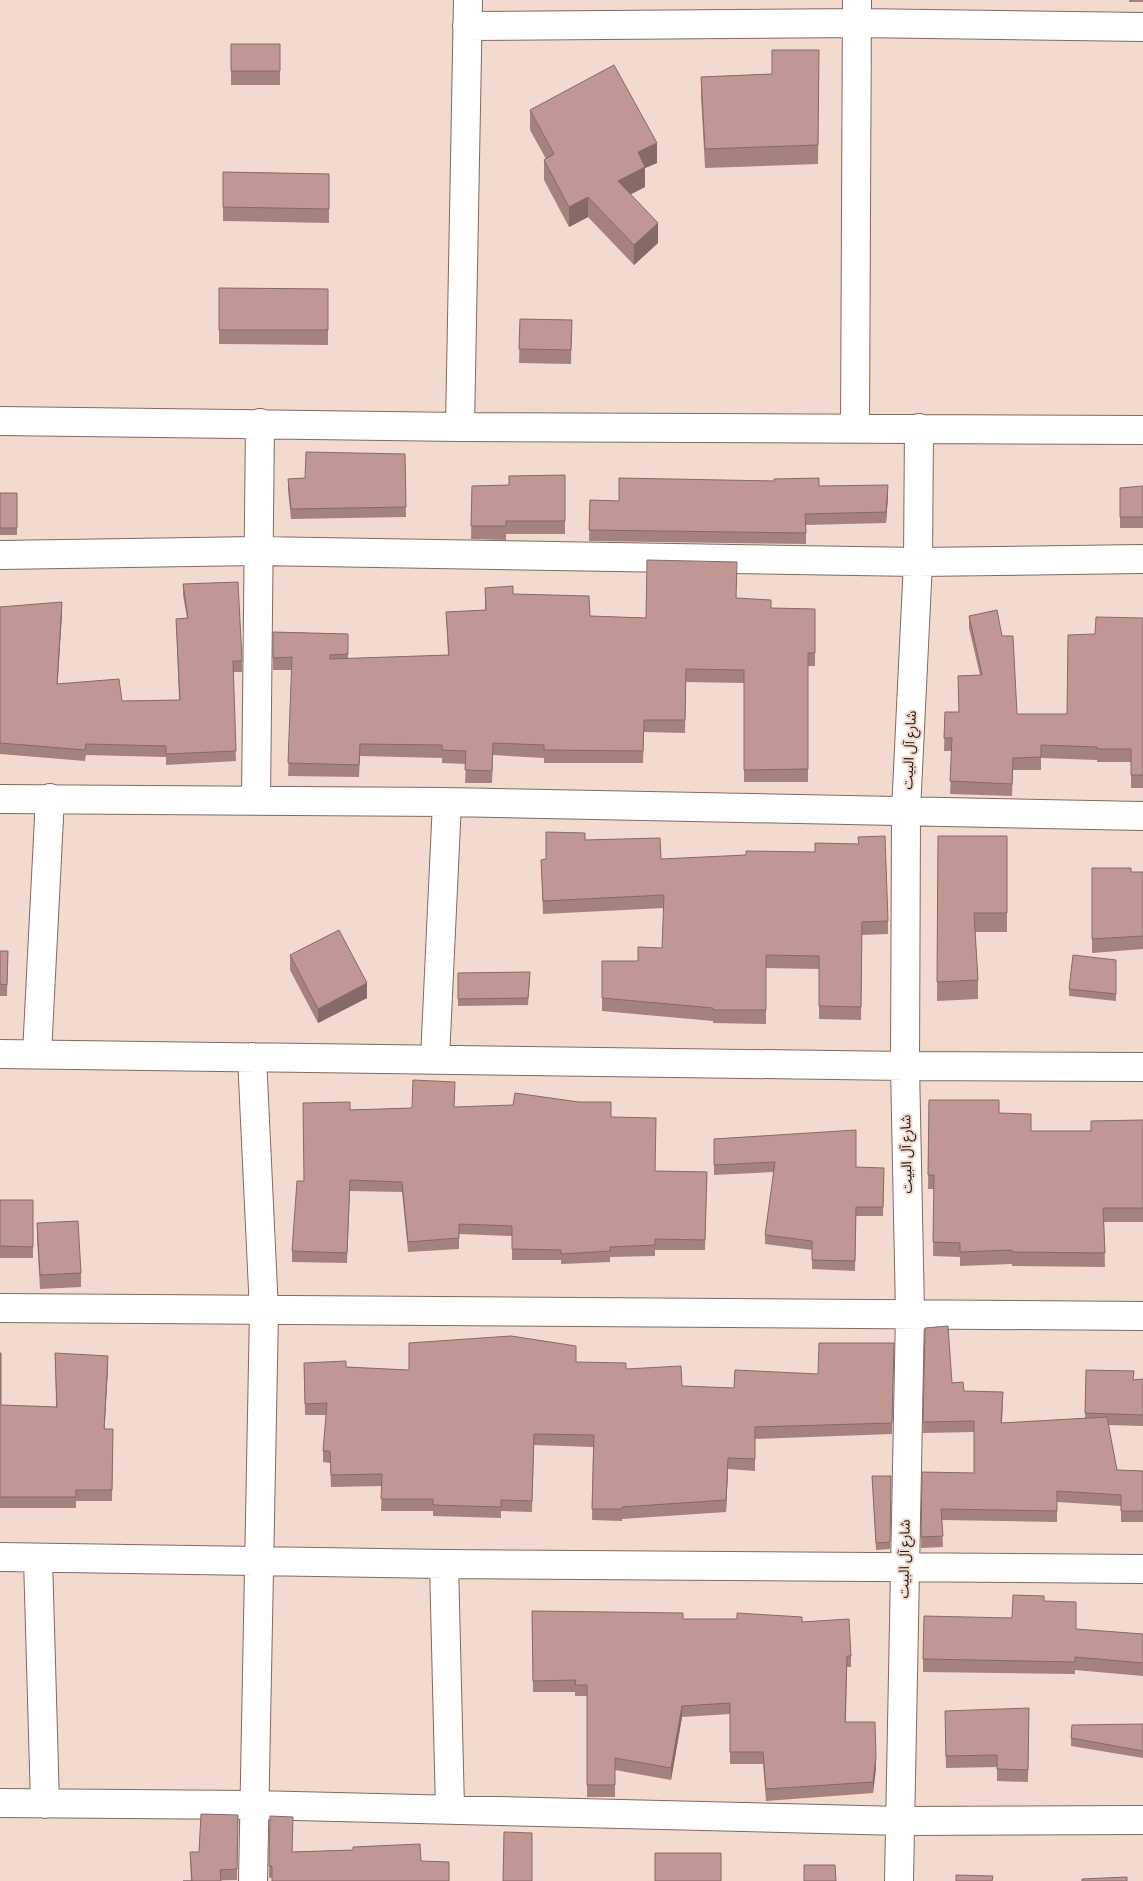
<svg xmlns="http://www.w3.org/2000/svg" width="1143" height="1881" font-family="'Archivo Narrow','Noto Sans Arabic',sans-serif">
<rect width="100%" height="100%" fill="#f2dacf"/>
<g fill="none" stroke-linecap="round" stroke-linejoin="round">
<g stroke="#806b61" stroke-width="30">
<path id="street" d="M 467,26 L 857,23 L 1143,27
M 0,421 L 460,427 L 1143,430
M 460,427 L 468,0
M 855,428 L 857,0
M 0,555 L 258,551 L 918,562 L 1143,559
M 0,799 L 447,802 L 1143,816
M 256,800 L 260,423
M 0,1054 L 905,1066 L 1143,1067
M 37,1054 L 50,798
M 252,1057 L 264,1311 L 253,1881
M 435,1059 L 447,802
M 0,1308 L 1143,1316
M 0,1557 L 444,1564 L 1143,1569
M 38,1558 L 45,1804
M 444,1564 L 450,1809
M 0,1803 L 254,1805 L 901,1821 L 1143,1820
M 899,1881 L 910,1313 L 905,1066 L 906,811 L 918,562 L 919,428"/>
</g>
<use href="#street" stroke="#fff" stroke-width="28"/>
</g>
<path fill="#a5827e" d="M 1129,0 L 1143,0 L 1143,2 L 1129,2 Z
M 231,44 L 280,44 L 280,85 L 231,85 Z
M 819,69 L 818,164 L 705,168 L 701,96 L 701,77 L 772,74 Z
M 530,110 L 657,163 L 645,168 L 645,187 L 630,194 L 658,243 L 634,265 L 588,217 L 569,227 L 544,180 L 544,160 L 546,159 L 530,130 Z
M 223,172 L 329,174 L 329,223 L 223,221 Z
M 219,288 L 328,289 L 328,345 L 219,344 Z
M 520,319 L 572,320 L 571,364 L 519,363 Z
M 405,454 L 406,517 L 291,519 L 288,490 L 288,479 L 305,478 Z
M 565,475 L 565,534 L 506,534 L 506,540 L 471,539 L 472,486 L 509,485 Z
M 819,486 L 888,496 L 886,523 L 806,525 L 806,544 L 589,541 L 590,500 L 619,501 Z
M 1143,486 L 1143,528 L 1120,528 L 1120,488 Z
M 0,493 L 17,493 L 17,535 L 0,535 Z
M 183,584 L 242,661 L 242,672 L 233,672 L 236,761 L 166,765 L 166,757 L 86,755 L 85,761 L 0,754 L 0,607 L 62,613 L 57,684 L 122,701 L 179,700 L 176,619 L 187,618 L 183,595 Z
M 485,588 L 513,594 L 590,616 L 646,618 L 736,598 L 771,608 L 815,609 L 815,666 L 808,666 L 808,782 L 744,782 L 744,683 L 686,682 L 685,733 L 644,732 L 643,763 L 544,763 L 544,758 L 493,755 L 492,783 L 465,783 L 466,764 L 442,763 L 442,758 L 360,756 L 359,777 L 288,776 L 292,670 L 273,670 L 273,632 L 348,634 L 348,659 L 448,655 L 446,612 L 485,610 Z
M 969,616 L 1017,714 L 1067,714 L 1095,634 L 1143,618 L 1143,788 L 1131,788 L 1131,762 L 1097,762 L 1097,760 L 1041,758 L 1041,770 L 1013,770 L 1012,796 L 950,794 L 952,751 L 944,751 L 945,712 L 959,712 L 958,676 L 980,675 L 969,628 Z
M 938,836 L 1007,836 L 1007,932 L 975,932 L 978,980 L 978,999 L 937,1001 Z
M 585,840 L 661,859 L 888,921 L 888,934 L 862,935 L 861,1020 L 819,1019 L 819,969 L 766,968 L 766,1024 L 713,1023 L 713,1021 L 602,1011 L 602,961 L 638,961 L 662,948 L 664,908 L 543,914 L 541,860 L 546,859 Z
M 1092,868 L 1131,872 L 1143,872 L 1143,949 L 1092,953 Z
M 0,951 L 8,951 L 7,996 L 0,996 Z
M 290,955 L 367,998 L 318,1023 L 290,970 Z
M 1116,960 L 1116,1001 L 1069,996 L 1069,989 Z
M 458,973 L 530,979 L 528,1005 L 458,1006 Z
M 455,1093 L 454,1107 L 611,1117 L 655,1171 L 707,1172 L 705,1250 L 655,1250 L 655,1256 L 610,1257 L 610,1262 L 561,1264 L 561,1260 L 512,1260 L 512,1236 L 459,1234 L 459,1249 L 408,1252 L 402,1192 L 350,1191 L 347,1263 L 292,1262 L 292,1251 L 304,1181 L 350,1110 L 412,1108 Z
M 929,1100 L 999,1113 L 1031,1131 L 1091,1131 L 1143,1120 L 1143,1222 L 1104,1222 L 1105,1267 L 1012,1266 L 1012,1264 L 960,1266 L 960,1257 L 933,1256 L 934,1189 L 928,1189 Z
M 714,1139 L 856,1167 L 884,1177 L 883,1216 L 856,1216 L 855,1271 L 812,1269 L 812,1250 L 765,1244 L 765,1235 L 774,1172 L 714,1175 Z
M 0,1200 L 33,1200 L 33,1258 L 0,1258 Z
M 37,1223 L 81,1273 L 81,1287 L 40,1289 L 37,1238 Z
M 925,1328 L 952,1383 L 964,1391 L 1003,1403 L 1002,1423 L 1085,1418 L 1086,1370 L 1134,1380 L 1143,1379 L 1143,1426 L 1108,1425 L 1117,1470 L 1143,1471 L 1143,1522 L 1121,1522 L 1121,1506 L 1057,1502 L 1057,1522 L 942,1520 L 943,1547 L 921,1548 L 922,1472 L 974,1473 L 974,1432 L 923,1433 Z
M 894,1343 L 892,1434 L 755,1439 L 755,1471 L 728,1469 L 726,1512 L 622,1519 L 622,1521 L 592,1520 L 593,1447 L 534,1445 L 532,1512 L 501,1511 L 501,1518 L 433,1516 L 433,1511 L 381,1511 L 382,1486 L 331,1487 L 330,1463 L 323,1462 L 323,1451 L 326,1415 L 305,1415 L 304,1363 L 346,1367 L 409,1370 L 576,1362 L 626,1369 L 682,1386 L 734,1388 L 818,1374 Z
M 0,1353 L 1,1405 L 56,1407 L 55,1353 L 108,1367 L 104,1429 L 113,1429 L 112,1501 L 76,1501 L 76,1508 L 0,1508 Z
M 872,1476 L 891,1476 L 890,1549 L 876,1550 Z
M 1044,1601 L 1076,1629 L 1143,1634 L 1143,1676 L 1075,1670 L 1075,1674 L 923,1672 L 923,1659 L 1012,1618 Z
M 532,1611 L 683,1619 L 802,1622 L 851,1656 L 851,1667 L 847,1667 L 846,1722 L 876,1768 L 873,1793 L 766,1801 L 763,1764 L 730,1764 L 730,1714 L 682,1717 L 671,1780 L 615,1770 L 615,1797 L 587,1797 L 587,1696 L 575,1696 L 575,1692 L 533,1692 Z
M 1029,1708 L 1028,1782 L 997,1781 L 997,1767 L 946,1768 L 945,1723 Z
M 1143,1724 L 1143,1758 L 1071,1746 L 1071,1738 Z
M 238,1815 L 237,1880 L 191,1881 L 190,1852 L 199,1852 Z
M 270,1816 L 292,1852 L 353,1850 L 420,1844 L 269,1878 Z"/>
<path fill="#866a67" d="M 657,143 L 657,163 L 645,168 L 645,187 L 618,201 L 618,181 L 638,152 Z
M 588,197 L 588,217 L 569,227 L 569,207 Z
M 658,223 L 658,243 L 634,265 L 634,245 Z
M 888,485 L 888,496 L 886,523 L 886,512 Z
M 62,602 L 62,613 L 57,694 L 57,684 Z
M 367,983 L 367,998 L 318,1023 L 318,1009 Z
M 108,1356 L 108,1367 L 104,1440 L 104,1429 Z
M 728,1458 L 728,1469 L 726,1512 L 726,1500 Z
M 682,1706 L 682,1717 L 671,1780 L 671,1768 Z
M 876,1757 L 876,1768 L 873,1793 L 873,1782 Z"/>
<path fill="#c09793" stroke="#866a67" d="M 231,44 L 280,44 L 280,71 L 231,71 Z
M 772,50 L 819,50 L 818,145 L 705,149 L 701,77 L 772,74 Z
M 614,65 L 657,143 L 638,152 L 645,167 L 618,181 L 658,223 L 634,245 L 588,197 L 569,207 L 544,160 L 554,154 L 530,110 Z
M 223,172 L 329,174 L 329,209 L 223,207 Z
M 219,288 L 328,289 L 328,330 L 219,330 Z
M 520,319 L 572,320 L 571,350 L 519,349 Z
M 306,452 L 405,454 L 406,507 L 291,509 L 288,479 L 305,478 Z
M 565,475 L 565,521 L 506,521 L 506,526 L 471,526 L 472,486 L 509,485 L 509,476 Z
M 619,478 L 774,481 L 774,479 L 819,478 L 819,486 L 888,485 L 886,512 L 805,514 L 806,533 L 589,530 L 590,500 L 619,501 Z
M 1143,486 L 1143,517 L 1120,517 L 1120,488 Z
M 0,493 L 17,493 L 17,528 L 0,528 Z
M 647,560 L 737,562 L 736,598 L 771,600 L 771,608 L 815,609 L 815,653 L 808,653 L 808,769 L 744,770 L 744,670 L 686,669 L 685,720 L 644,720 L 643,751 L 544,750 L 544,745 L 493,743 L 492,771 L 465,770 L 466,751 L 442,750 L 442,745 L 360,744 L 359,765 L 288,763 L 292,657 L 273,658 L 273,632 L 348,634 L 348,654 L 330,655 L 330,659 L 449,655 L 446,612 L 486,610 L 485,588 L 513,586 L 513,594 L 589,596 L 590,616 L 646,618 Z
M 238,582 L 242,661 L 233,661 L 236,751 L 166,754 L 166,746 L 86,744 L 85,750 L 0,743 L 0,607 L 62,602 L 57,684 L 119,679 L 122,701 L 180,700 L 176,619 L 188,618 L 183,584 Z
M 997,610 L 1002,636 L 1013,636 L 1017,714 L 1067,714 L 1068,635 L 1095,634 L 1096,617 L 1143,618 L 1143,775 L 1131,775 L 1131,749 L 1097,749 L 1097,747 L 1041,745 L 1041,757 L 1013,758 L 1012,784 L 950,781 L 952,738 L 944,738 L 945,712 L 959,712 L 958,676 L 982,675 L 969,616 Z
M 546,832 L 585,833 L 585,840 L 660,838 L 661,859 L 746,855 L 746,851 L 815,852 L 815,843 L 859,844 L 858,837 L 885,836 L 888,921 L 862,922 L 861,1007 L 819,1006 L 819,956 L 766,955 L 766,1010 L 713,1010 L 713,1008 L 602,998 L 602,961 L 638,961 L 638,947 L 662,948 L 664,895 L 543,901 L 541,860 L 546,859 Z
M 938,836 L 1007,836 L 1007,913 L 974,913 L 978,980 L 937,982 Z
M 1092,868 L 1131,868 L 1131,872 L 1143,872 L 1143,936 L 1092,939 Z
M 339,930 L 367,983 L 318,1009 L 290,955 Z
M 0,951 L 8,951 L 7,985 L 0,984 Z
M 1073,955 L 1116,960 L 1116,994 L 1069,989 Z
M 530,972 L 528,998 L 458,999 L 458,973 Z
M 413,1080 L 455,1082 L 454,1107 L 513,1105 L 515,1093 L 579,1102 L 611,1102 L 611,1117 L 656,1118 L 655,1171 L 707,1172 L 705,1240 L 655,1239 L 655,1245 L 610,1247 L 610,1251 L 561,1254 L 561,1250 L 512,1249 L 512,1226 L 459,1224 L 459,1238 L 408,1242 L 402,1182 L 350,1180 L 347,1253 L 292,1251 L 297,1181 L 304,1181 L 303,1103 L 350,1102 L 350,1110 L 412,1108 Z
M 929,1100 L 999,1100 L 999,1113 L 1031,1114 L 1031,1131 L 1091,1131 L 1091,1121 L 1143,1120 L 1143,1208 L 1103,1208 L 1105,1253 L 1012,1252 L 1012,1250 L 960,1252 L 960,1243 L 933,1242 L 934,1175 L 928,1175 Z
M 856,1130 L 856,1167 L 884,1168 L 883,1207 L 856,1207 L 855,1261 L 812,1260 L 812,1241 L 765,1235 L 775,1162 L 714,1165 L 714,1139 Z
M 0,1200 L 33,1200 L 33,1247 L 0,1246 Z
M 78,1221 L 81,1273 L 40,1275 L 37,1223 Z
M 948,1326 L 952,1383 L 963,1382 L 964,1391 L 1003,1392 L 1001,1423 L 1107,1417 L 1117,1470 L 1143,1471 L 1143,1511 L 1121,1511 L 1121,1495 L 1057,1491 L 1057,1511 L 941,1509 L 943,1536 L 921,1537 L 922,1472 L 974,1473 L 974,1421 L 923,1422 L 925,1328 Z
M 511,1336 L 576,1346 L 576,1362 L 626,1363 L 626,1369 L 681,1366 L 682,1386 L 734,1388 L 735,1370 L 818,1374 L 819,1343 L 894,1343 L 892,1423 L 755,1427 L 755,1459 L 728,1458 L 726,1500 L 622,1507 L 622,1509 L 592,1509 L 594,1435 L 534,1434 L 532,1501 L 501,1500 L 501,1507 L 433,1505 L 433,1499 L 381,1499 L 382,1474 L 331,1475 L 330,1451 L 323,1451 L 327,1403 L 305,1404 L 304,1363 L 346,1361 L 346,1367 L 409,1370 L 409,1343 Z
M 0,1353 L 1,1353 L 1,1405 L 57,1407 L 55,1353 L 108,1356 L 104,1429 L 113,1429 L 112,1490 L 76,1490 L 76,1497 L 0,1497 Z
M 1086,1370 L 1134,1371 L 1133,1380 L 1143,1379 L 1143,1415 L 1085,1413 Z
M 872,1476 L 891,1476 L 890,1542 L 876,1543 Z
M 1013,1595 L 1044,1596 L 1044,1601 L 1076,1602 L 1076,1629 L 1143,1634 L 1143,1663 L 1075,1657 L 1075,1662 L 923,1659 L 924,1616 L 1012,1618 Z
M 532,1611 L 683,1613 L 683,1619 L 737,1619 L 737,1613 L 802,1617 L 802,1622 L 849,1619 L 851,1656 L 847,1656 L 845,1722 L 875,1722 L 876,1757 L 873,1782 L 766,1789 L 763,1752 L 730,1752 L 730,1703 L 682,1706 L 671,1768 L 615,1758 L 615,1785 L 587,1785 L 587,1685 L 575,1685 L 576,1680 L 533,1681 Z
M 1029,1708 L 1028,1770 L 997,1769 L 997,1755 L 946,1756 L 945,1711 Z
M 1143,1724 L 1143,1751 L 1071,1738 L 1072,1725 Z
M 201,1814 L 238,1815 L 237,1869 L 220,1870 L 221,1881 L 183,1881 L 192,1881 L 190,1852 L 199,1852 Z
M 270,1816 L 293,1817 L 292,1852 L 353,1850 L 353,1847 L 420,1844 L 421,1861 L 449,1862 L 449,1881 L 272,1881 L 272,1866 L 269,1866 Z
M 504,1832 L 532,1833 L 532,1881 L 503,1881 Z
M 655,1853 L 721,1853 L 721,1881 L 655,1881 Z
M 804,1865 L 835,1865 L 836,1881 L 804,1881 Z
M 956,1875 L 993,1876 L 992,1881 L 956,1881 Z
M 1127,1877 L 1127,1881 L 1082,1881 L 1082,1879 Z"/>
<g text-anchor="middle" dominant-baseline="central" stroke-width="4" stroke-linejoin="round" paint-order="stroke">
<g font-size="14" fill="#251d19" stroke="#f2dacf">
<text transform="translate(909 750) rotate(-87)">شارع آل البيت</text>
<text transform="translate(906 1154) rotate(-91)">شارع آل البيت</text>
<text transform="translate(904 1559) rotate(-89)">شارع آل البيت</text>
</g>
</g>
</svg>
